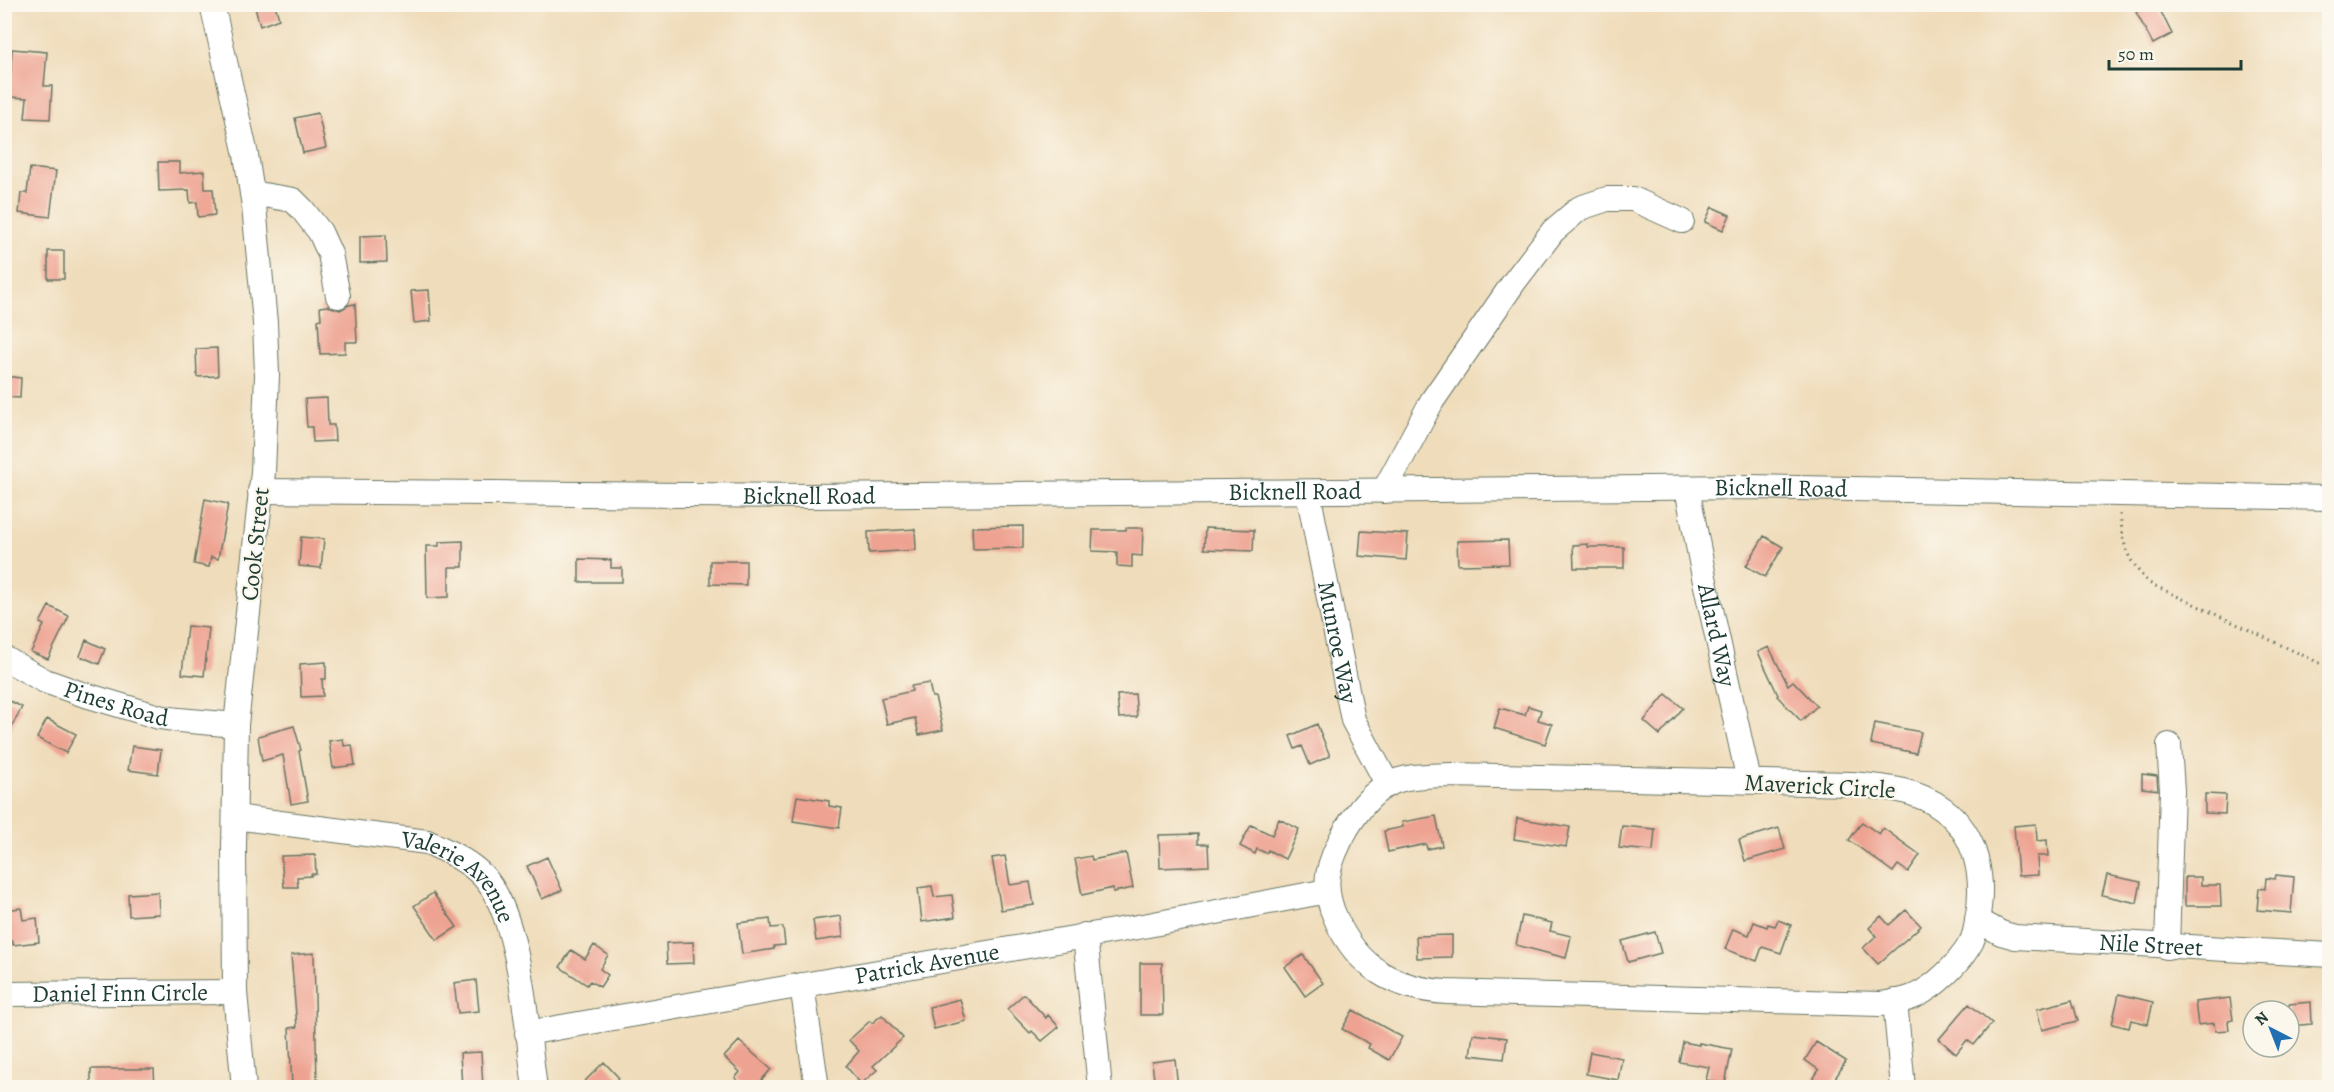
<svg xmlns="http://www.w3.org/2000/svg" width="2334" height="1092" font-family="Alegreya,serif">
<rect width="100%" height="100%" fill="#fbf7ec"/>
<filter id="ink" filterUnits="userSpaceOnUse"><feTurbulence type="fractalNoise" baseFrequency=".0167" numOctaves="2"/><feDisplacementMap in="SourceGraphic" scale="12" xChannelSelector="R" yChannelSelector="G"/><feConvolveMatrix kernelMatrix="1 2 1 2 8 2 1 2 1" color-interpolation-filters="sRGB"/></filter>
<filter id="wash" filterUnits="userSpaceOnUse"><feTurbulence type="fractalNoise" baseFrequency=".008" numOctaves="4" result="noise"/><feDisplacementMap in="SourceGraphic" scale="24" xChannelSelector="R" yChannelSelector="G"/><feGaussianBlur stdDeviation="1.35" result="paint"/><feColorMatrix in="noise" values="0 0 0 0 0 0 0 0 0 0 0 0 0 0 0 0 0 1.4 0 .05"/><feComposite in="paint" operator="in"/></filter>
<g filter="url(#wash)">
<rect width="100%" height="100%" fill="#efdcba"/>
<g id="blocks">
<path fill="#eea392" d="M 254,4 L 275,4 L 279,19 L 260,26 Z
M 2151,4 L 2157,4 L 2172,34 L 2153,44 L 2136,12 Z
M 12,49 L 47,52 L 44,86 L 52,86 L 50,119 L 25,118 L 27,98 L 9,97 Z
M 318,113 L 326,148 L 303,153 L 295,118 Z
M 158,162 L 180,162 L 180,173 L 204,171 L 205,189 L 213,189 L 215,215 L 198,217 L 197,202 L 190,203 L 189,190 L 159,191 Z
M 30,168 L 56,171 L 50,217 L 19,213 L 21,193 L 27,193 Z
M 1712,207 L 1730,215 L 1723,230 L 1705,222 Z
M 386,235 L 387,262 L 360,263 L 360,236 Z
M 48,251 L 64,251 L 64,279 L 48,279 Z
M 429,290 L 431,321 L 414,323 L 411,291 Z
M 355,304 L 357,342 L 345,342 L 345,353 L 320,354 L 318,320 L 321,319 L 320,307 L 328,306 L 340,310 L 349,305 Z
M 217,348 L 218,376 L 197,377 L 196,349 Z
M 4,376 L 21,378 L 20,398 L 4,397 Z
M 327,398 L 328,425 L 334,425 L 335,441 L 313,442 L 312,427 L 307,427 L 305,399 Z
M 205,499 L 228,504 L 218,559 L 211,557 L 209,567 L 194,564 Z
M 1023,526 L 1023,548 L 973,549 L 972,527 Z
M 1126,528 L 1143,528 L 1142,556 L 1132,555 L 1132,567 L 1117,566 L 1117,552 L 1092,551 L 1093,530 L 1126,530 Z
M 1205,528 L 1254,530 L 1253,551 L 1204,549 Z
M 915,529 L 916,550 L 869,553 L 868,532 Z
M 1361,531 L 1408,534 L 1406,560 L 1359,556 Z
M 1764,536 L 1783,547 L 1765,577 L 1746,566 Z
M 301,537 L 324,539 L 321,568 L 299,566 Z
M 1508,540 L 1509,564 L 1458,565 L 1457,541 Z
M 463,541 L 463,567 L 449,567 L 449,597 L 427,598 L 426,546 L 439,546 L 439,542 Z
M 1588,544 L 1588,547 L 1624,547 L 1624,568 L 1574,568 L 1573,545 Z
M 579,559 L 611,560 L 611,568 L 622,568 L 622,582 L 579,582 Z
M 710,561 L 746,561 L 746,585 L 710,584 Z
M 49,606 L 69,616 L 48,659 L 31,652 L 44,625 L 40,623 Z
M 187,626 L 209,628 L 204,676 L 182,674 Z
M 86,640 L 105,649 L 99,664 L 80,656 Z
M 1769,647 L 1788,685 L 1793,681 L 1817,706 L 1801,721 L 1777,696 L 1778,695 L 1758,652 Z
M 326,662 L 326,679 L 322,679 L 323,696 L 301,697 L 300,664 Z
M 929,683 L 932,697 L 935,697 L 943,730 L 919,735 L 915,718 L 887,724 L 881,698 L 912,691 L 911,686 Z
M 1135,694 L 1137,717 L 1119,718 L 1117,695 Z
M 1666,694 L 1683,708 L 1660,735 L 1644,721 Z
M 4,698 L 22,707 L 4,741 Z
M 1528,706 L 1541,710 L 1538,720 L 1552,724 L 1545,744 L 1494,728 L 1500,708 L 1525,715 Z
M 47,719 L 76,734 L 66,753 L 37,738 Z
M 1875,723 L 1921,732 L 1916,753 L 1871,744 Z
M 1317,724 L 1330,756 L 1310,765 L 1302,746 L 1295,749 L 1290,736 Z
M 294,726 L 301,750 L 299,751 L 308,801 L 291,804 L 283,755 L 262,761 L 258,736 Z
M 343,739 L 344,746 L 352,745 L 355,765 L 333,768 L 329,741 Z
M 132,746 L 161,750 L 158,774 L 128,770 Z
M 2142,774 L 2157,776 L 2158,790 L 2142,788 Z
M 2205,794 L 2226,795 L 2225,814 L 2205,813 Z
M 797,796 L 829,801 L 829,806 L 842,808 L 839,828 L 793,821 Z
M 1436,816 L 1442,846 L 1427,849 L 1426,844 L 1388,852 L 1384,831 L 1403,827 L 1402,822 Z
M 1517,818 L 1570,827 L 1566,847 L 1514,839 Z
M 1279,819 L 1299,829 L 1285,859 L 1268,850 L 1266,853 L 1257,849 L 1255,854 L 1240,846 L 1251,825 L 1272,835 Z
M 1862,822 L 1879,834 L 1883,828 L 1920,855 L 1908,872 L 1898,865 L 1893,872 L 1849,840 Z
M 2036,824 L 2037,841 L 2047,840 L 2048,856 L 2037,856 L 2038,875 L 2018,876 L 2014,826 Z
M 1622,826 L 1655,829 L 1653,851 L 1619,848 Z
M 1779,828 L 1785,849 L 1745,861 L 1739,840 Z
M 1198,834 L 1198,844 L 1208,844 L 1209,866 L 1160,868 L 1159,835 Z
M 1126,853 L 1133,888 L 1113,892 L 1113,888 L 1082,895 L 1075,859 L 1091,856 L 1092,860 Z
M 315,855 L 316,874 L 311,874 L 311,876 L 297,877 L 298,887 L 284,887 L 281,856 Z
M 1005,856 L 1010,885 L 1030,882 L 1034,905 L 1001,910 L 992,858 Z
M 547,857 L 562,890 L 542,899 L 527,866 Z
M 2107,875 L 2141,882 L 2137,903 L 2102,895 Z
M 2276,875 L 2294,877 L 2291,913 L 2257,910 L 2259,888 L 2265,889 L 2266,878 L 2275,879 Z
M 2185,877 L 2201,877 L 2201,885 L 2220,885 L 2221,906 L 2185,906 Z
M 932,886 L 934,897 L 952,895 L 955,917 L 922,922 L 918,888 Z
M 158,892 L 159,914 L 129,916 L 128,894 Z
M 433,893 L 457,927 L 437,940 L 414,906 Z
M 21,908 L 23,920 L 37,918 L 39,942 L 13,945 L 13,941 L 4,942 L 4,910 Z
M 1906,910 L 1921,926 L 1878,964 L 1863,948 L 1876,936 L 1869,928 L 1881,916 L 1889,925 Z
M 841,916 L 843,937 L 816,941 L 813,920 Z
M 1522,916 L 1552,923 L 1550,931 L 1571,936 L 1566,958 L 1516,945 Z
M 770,919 L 771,928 L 783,927 L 785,945 L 774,946 L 774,949 L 742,954 L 738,923 Z
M 1778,920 L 1791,925 L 1781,953 L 1762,947 L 1757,961 L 1725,949 L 1733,929 L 1749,935 L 1754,922 L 1767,927 L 1768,924 L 1775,926 Z
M 1655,932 L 1661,953 L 1628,962 L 1622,941 Z
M 1452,935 L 1452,957 L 1417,958 L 1416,936 Z
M 693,942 L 694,963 L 667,964 L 666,943 Z
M 594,945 L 608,955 L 600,969 L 608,975 L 600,987 L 590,981 L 587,985 L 560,967 L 571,950 L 585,959 Z
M 314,953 L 317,1085 L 292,1086 L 289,1028 L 297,1027 L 291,955 Z
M 1303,955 L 1323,983 L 1305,996 L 1285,967 Z
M 1140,963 L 1162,963 L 1163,1015 L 1140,1015 Z
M 476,980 L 479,1011 L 458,1013 L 454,983 Z
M 1024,994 L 1046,1018 L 1048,1015 L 1059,1027 L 1042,1041 L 1032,1031 L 1030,1033 L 1007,1009 Z
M 2119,994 L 2153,1002 L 2148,1024 L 2131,1020 L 2129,1028 L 2112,1024 Z
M 2230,998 L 2233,1020 L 2228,1021 L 2229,1030 L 2215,1031 L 2214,1023 L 2198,1025 L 2195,1002 Z
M 960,999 L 966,1021 L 934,1029 L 929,1007 Z
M 2072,1000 L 2078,1021 L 2042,1030 L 2037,1009 Z
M 2311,1002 L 2312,1024 L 2289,1026 L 2289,1004 Z
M 1969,1004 L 1992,1023 L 1974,1045 L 1967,1040 L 1956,1054 L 1939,1039 Z
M 1353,1010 L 1402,1037 L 1389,1060 L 1368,1048 L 1370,1044 L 1342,1029 Z
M 882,1015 L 903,1038 L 873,1066 L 877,1070 L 861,1084 L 846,1066 L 859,1051 L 849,1040 L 870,1021 L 872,1023 Z
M 1473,1034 L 1507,1038 L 1504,1059 L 1470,1055 Z
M 739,1041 L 771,1069 L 755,1088 L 746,1088 L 735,1078 L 740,1072 L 724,1057 Z
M 1683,1042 L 1699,1045 L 1699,1043 L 1732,1049 L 1725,1084 L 1706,1080 L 1709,1067 L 1679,1062 Z
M 1816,1042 L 1846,1061 L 1829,1088 L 1813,1079 L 1819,1070 L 1805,1060 Z
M 481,1052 L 483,1088 L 462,1088 L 460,1053 Z
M 1590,1052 L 1622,1058 L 1618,1080 L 1586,1074 Z
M 1175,1059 L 1178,1088 L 1155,1088 L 1152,1062 Z
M 604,1062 L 619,1078 L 609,1088 L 578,1088 Z
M 91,1069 L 154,1069 L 155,1088 L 91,1088 Z"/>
</g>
</g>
<g filter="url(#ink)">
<use href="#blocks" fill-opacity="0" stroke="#687563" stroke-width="1.5"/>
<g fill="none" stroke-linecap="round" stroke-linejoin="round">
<g stroke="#687563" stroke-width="26">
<g id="minor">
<path d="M 212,4 L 246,155 L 254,206 L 265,323 L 267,375 L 263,472 L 236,725 L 234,848 L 235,992 L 244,1088"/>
<path d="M 252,193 L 293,200 L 302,209 L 320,232 L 330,254 L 338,296"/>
<path id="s1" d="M 1687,488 L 1704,577 L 1749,781"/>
<path id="s2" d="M 260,491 L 808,496 L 1749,487 L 2330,498"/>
<path d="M 1384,491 L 1432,401 L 1514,282 L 1553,231 L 1580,208 L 1607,199 L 1633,199 L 1682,221"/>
<path id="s3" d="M 1308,492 L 1353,720 L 1388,785"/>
<path id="s4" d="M 4,658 L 45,681 L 79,693 L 159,717 L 179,720 L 236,725"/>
<path d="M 1450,775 L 1852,784 C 1884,787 1916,789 1943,809 C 1978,835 1985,880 1977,920 C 1976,929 1974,939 1969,946 C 1958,964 1935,987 1915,996 C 1905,1001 1892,1002 1880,1004 L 1447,992 C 1394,989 1358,968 1336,919 C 1330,906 1326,889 1328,875 C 1331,859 1339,842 1347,828 C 1357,812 1370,794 1387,785 C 1406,775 1429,776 1450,775 Z"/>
<path id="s5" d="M 235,817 L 427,842 C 446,850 467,860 482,875 C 521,914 527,1033 535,1088"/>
<path id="s6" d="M 1977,920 L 2001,933 L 2015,937 L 2330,955"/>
<path d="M 1085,935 L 1100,1088"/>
<path d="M 2167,947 L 2172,790 L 2169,745"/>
<path d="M 802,985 L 817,1088"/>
<path id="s7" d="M 4,994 L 235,992"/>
<path d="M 1895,1001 L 1903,1088"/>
<path id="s8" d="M 527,1033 L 1143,926 L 1327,891"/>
</g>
</g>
<path stroke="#687563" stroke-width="3" stroke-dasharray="1.5 4.5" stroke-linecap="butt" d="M 2120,514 C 2124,548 2125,557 2149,583 L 2330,668"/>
<use href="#minor" stroke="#fff" stroke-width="24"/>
</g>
</g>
<g text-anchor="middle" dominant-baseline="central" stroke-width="4.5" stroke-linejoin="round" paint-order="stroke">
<g font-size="24" fill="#1f3d34" stroke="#fbf7ec">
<text stroke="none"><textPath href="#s2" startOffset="1521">Bicknell Road</textPath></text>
<text stroke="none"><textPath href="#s2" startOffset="1035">Bicknell Road</textPath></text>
<text stroke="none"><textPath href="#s2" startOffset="549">Bicknell Road</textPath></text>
<text transform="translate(255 544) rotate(-84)">Cook Street</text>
<text stroke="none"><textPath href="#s1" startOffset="150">Allard Way</textPath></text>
<text stroke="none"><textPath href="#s3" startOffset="153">Munroe Way</textPath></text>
<text stroke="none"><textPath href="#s4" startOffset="122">Pines Road</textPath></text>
<text transform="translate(1820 786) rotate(3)">Maverick Circle</text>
<text stroke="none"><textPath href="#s5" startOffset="240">Valerie Avenue</textPath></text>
<text stroke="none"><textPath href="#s6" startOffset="178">Nile Street</textPath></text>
<text stroke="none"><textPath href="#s8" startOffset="406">Patrick Avenue</textPath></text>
<text stroke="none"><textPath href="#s7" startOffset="116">Daniel Finn Circle</textPath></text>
</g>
</g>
<rect width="2334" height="1092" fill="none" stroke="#fbf7ec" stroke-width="24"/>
<g transform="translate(2271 1029) rotate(318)"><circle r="28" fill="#fbf7ec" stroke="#a3ada2" stroke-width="1.5"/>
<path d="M0-4.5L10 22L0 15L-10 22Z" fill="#1f6fb2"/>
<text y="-9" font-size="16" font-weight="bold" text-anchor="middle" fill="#1f3d34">N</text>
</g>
<path d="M2109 60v9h132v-9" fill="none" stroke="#1f3d34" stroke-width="3"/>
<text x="2118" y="60" font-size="18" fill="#1f3d34" stroke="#fbf7ec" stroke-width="4.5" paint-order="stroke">50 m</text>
</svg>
